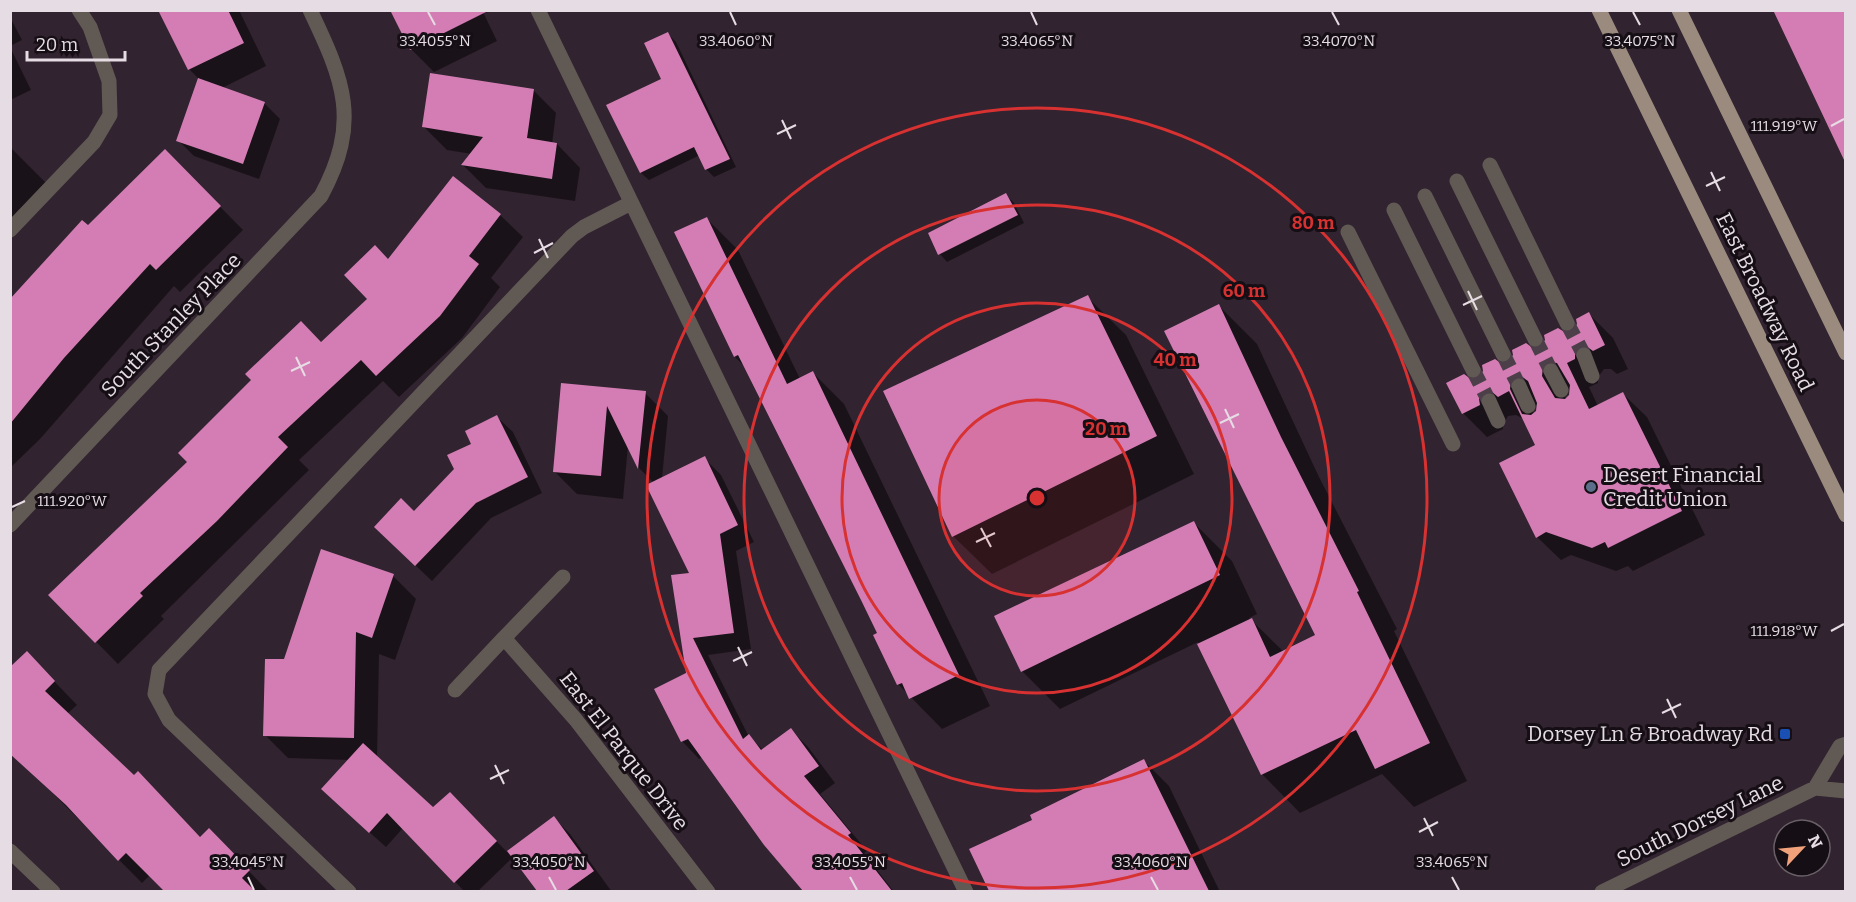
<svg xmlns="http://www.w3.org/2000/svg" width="1856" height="902" font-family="Bitter,serif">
<rect width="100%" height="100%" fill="#31232f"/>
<path fill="#0007" fill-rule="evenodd" d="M 160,10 L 239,10 L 266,66 L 222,88 L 264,103 L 280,119 L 259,179 L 194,156 L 178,140 L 199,79 L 189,69 Z
M 482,10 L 497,41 L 434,72 L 411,49 Z
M 1774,10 L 1846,10 L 1846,159 Z
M 10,17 L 22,40 L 10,46 Z
M 668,34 L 676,42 L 736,167 L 714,177 L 706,169 L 700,155 L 649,180 L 641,173 L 663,79 Z
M 10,47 L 31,90 L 10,100 Z
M 533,90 L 556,113 L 552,144 L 557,144 L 580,168 L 575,201 L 486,188 L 463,165 L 472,154 L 447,150 L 424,127 Z
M 10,147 L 47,184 L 10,220 Z
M 165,151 L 243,230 L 180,292 L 174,286 L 40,439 L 10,468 L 10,314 L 88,227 Z
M 1006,195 L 1014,203 L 1024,223 L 947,262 L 940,254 Z
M 500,215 L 523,237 L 491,278 L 500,287 L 462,338 L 399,397 L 383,381 L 299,460 L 309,470 L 161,616 L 164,619 L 118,664 L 50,595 L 369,300 L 389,261 Z
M 706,218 L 738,250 L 800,379 L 813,373 L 844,404 L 990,706 L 942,729 L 898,684 L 879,634 L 745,367 L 735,357 L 676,233 Z
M 1087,297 L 1126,335 L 1194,474 L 992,574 L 953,536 Z
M 1219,306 L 1257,344 L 1319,477 L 1397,629 L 1394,631 L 1467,781 L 1414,807 L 1382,774 L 1300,813 L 1262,774 L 1198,642 L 1060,709 L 1022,671 L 1194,523 L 1232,561 L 1257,614 L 1249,618 L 1284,652 L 1317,636 Z
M 1589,314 L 1613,338 L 1628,369 L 1617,374 L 1611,369 L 1604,369 L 1598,377 L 1598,383 L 1589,387 L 1598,406 L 1623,394 L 1647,417 L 1705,535 L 1633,571 L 1628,566 L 1616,571 L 1571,555 L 1561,560 L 1537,537 L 1537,446 L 1524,419 L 1516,415 L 1508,416 L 1503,424 L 1503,429 L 1487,437 L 1463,413 L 1471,381 L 1573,333 ZM 1570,386 L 1570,397 L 1566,399 L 1564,396 ZM 1538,403 L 1537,413 L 1534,414 L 1532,410 Z
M 563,385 L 645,393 L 668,416 L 662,478 L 704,458 L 721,475 L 754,542 L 736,551 L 751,649 L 708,655 L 748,735 L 763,750 L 791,730 L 808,747 L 835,783 L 820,794 L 867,851 L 864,853 L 894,892 L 804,892 L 765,844 L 703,757 L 699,759 L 682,741 L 691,574 L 654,483 L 639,468 L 628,446 L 623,499 L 577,494 L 554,471 Z
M 497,417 L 513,432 L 542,493 L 491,518 L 432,581 L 392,543 L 414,513 L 456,469 Z
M 393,576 L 416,599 L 395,660 L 379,654 L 377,758 L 433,809 L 465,809 L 507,852 L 554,818 L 570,834 L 612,892 L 539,892 L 513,857 L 477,892 L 465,892 L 403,828 L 386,847 L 339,805 L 350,760 L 288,758 L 265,735 L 285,661 Z
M 27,653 L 77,705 L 67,714 L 201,838 L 209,830 L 269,892 L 166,892 L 150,875 L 142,883 L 10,750 L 10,663 L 13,666 Z
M 1144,761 L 1169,786 L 1220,892 L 990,892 L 971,850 L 1034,820 Z"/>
<path fill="#d47db4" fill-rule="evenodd" d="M 158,10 L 228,10 L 244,43 L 188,70 Z
M 390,10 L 490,10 L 410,50 Z
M 1773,10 L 1845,10 L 1845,162 Z
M 668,32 L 730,159 L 705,170 L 694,147 L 640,173 L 606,105 L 661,79 L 644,43 Z
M 430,73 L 534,89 L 527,138 L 557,143 L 552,179 L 461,165 L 483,137 L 422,127 Z
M 198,78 L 265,102 L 243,164 L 176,141 Z
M 165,149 L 221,206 L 156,270 L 150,264 L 64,358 L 10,424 L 10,299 L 82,220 L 88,225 Z
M 453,176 L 501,214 L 469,256 L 479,264 L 440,316 L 376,376 L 361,360 L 278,437 L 288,447 L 217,521 L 140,593 L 143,596 L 95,643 L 48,595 L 187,462 L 178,453 L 251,380 L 245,374 L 301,321 L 321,342 L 367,299 L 344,275 L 375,245 L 388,259 Z
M 1006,193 L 1018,215 L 938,255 L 928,233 Z
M 707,217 L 787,384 L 813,371 L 959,675 L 909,699 L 902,683 L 897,685 L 873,635 L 877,633 L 861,600 L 738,355 L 734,357 L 674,232 Z
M 1088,295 L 1157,436 L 952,537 L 883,391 Z
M 1219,304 L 1281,437 L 1359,591 L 1357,592 L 1430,743 L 1375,769 L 1356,730 L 1261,775 L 1197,644 L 1252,618 L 1270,657 L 1315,635 L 1164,331 Z
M 1589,312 L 1605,345 L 1593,351 L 1586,346 L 1580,346 L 1575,353 L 1575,359 L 1567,363 L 1589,409 L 1623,392 L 1682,511 L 1608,548 L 1605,542 L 1592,548 L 1546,532 L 1536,538 L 1499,463 L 1535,445 L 1509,391 L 1498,397 L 1491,391 L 1485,392 L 1479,399 L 1480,405 L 1462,414 L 1446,383 L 1464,374 L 1472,380 L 1478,378 L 1483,371 L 1482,365 L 1495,359 L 1502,364 L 1508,362 L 1513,355 L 1512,350 L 1526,343 L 1534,349 L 1540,347 L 1545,340 L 1544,335 L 1558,328 L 1566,333 L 1572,331 L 1577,324 L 1576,319 ZM 1547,362 L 1557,363 L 1570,385 L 1569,395 L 1565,399 L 1555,398 L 1542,376 L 1543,366 ZM 1521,376 L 1528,381 L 1537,403 L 1536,411 L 1531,415 L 1522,414 L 1510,389 L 1511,380 Z
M 561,383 L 646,391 L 638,469 L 607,406 L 601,476 L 553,472 Z
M 497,415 L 528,477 L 476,503 L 415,566 L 374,527 L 401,498 L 414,511 L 454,469 L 447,455 L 471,444 L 465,431 Z
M 705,456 L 738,525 L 720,534 L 734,633 L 693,638 L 743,739 L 749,734 L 761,750 L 791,728 L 819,766 L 804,776 L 851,833 L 848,835 L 892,891 L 803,891 L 764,845 L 688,739 L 681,742 L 654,689 L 686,673 L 671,575 L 689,573 L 646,485 Z
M 1194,521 L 1220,575 L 1021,672 L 994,616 Z
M 321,549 L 394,574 L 372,638 L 356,632 L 354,738 L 263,736 L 265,659 L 284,659 Z
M 27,651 L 55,681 L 45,691 L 134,775 L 138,771 L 200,837 L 209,828 L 250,870 L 242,878 L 255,891 L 164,891 L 126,853 L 118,861 L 66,805 L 10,754 L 10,667 Z
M 363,743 L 433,807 L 450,792 L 497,841 L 454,883 L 387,813 L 369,833 L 321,789 Z
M 1144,759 L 1209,891 L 989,891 L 969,849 L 1032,820 L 1030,815 Z
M 554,816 L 594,871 L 566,891 L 537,891 L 507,851 Z"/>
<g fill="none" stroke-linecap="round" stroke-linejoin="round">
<path stroke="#4c3f4a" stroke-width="15" stroke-dasharray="15 8" stroke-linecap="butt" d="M 1567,323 L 1584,355
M 1535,339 L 1551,371
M 1503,354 L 1519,386
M 1473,370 L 1489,401"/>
<path stroke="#615a54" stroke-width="15" d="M 538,10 L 966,892
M 1490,165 L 1567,323
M 1457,181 L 1535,339
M 1425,196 L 1503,354
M 1394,210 L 1473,370
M 10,230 L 94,142 L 110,115 L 109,81 L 90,27 L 79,10
M 1348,232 L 1453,444
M 1584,355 L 1592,376
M 1551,371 L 1561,390
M 1519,386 L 1528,406
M 1489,401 L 1498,421
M 10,525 L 321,196 C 361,122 344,81 310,10
M 563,577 L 504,638 L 576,720 L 708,892
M 455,690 L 504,638
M 1815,788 L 1840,746 L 1846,744
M 10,851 L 53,892
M 349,892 L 169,720 L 155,694 L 159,670 L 572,236 L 584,227 L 631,203
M 1602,892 L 1815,788 L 1846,791"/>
<path stroke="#9a8b7e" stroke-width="15" d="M 1599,10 L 1846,515
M 1679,10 L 1846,353"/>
</g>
<path fill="none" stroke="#e6dce4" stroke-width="2" d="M 428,12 L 435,25M 730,12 L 736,25M 1031,12 L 1037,25M 1332,12 L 1339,25M 1633,12 L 1640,25M 782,120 L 791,139M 1831,126 L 1844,119M 777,134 L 796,125M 1711,172 L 1720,191M 1706,186 L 1725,177M 539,239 L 548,258M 534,253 L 553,243M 1468,291 L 1477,310M 1463,305 L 1482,296M 296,357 L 305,376M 291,371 L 310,362M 1225,409 L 1234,428M 1220,423 L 1239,414M 12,507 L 25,501M 981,528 L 991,547M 976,542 L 995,533M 1831,631 L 1844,624M 738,647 L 747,666M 733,661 L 752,652M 1667,699 L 1676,718M 1662,713 L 1681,704M 495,765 L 504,784M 490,779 L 509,770M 1424,818 L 1433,836M 1419,832 L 1438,822M 248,877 L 254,890M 549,877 L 556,890M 850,877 L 857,890M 1151,877 L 1158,890M 1452,877 L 1459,890"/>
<circle cx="1037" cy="498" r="98" fill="#d73131" fill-opacity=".12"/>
<g fill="none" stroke="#d73131" stroke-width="3">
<circle cx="1037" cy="498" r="98"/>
<circle cx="1037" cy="498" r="195"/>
<circle cx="1037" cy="498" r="293"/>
<circle cx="1037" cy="498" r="390"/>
</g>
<circle fill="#5c6f8a" stroke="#150e14" stroke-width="2" cx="1591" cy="487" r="6"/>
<rect fill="#1a4fb4" stroke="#150e14" stroke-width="2" x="1779" y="728" width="12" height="12" rx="3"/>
<g text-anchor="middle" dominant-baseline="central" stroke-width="6" stroke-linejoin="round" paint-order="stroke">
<g font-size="21" fill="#e6dce4" stroke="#150e14">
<text transform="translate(1765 302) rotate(64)">East Broadway Road</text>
<text transform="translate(171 325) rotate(-46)">South Stanley Place</text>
<text transform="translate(624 751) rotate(52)">East El Parque Drive</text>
<text transform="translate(1700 821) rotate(-26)">South Dorsey Lane</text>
</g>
<g font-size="21" fill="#e6dce4" stroke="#150e14" text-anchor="start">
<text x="1603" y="475">Desert Financial<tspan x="1603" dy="24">Credit Union</tspan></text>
<text x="1773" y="734" text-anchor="end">Dorsey Ln &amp; Broadway Rd</text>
</g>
</g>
<g font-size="15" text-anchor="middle" fill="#e6dce4" stroke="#150e14" stroke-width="6" stroke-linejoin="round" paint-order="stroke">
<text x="435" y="46">33.4055°N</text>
<text x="736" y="46">33.4060°N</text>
<text x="1037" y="46">33.4065°N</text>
<text x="1339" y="46">33.4070°N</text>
<text x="1640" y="46">33.4075°N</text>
<text x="1784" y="131">111.919°W</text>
<text x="72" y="506">111.920°W</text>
<text x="1784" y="636">111.918°W</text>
<text x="248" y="867">33.4045°N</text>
<text x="549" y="867">33.4050°N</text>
<text x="850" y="867">33.4055°N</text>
<text x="1151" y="867">33.4060°N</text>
<text x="1452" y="867">33.4065°N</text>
</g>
<circle cx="1037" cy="498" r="9" fill="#d73131" stroke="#150e14" stroke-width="3"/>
<g font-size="18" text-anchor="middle" font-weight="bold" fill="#d73131" stroke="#150e14" stroke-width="6" stroke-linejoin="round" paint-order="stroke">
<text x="1313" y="229">80 m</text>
<text x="1244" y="297">60 m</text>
<text x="1175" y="366">40 m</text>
<text x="1106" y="435">20 m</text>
</g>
<rect width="1856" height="902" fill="none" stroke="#e6dce4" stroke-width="24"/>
<g transform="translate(1802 848) rotate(64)"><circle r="28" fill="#150e14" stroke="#696067" stroke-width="1.5"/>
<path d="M0-4.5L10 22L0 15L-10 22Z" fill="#f1a27b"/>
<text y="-9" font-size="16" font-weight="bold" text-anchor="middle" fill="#e6dce4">N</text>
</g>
<path d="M27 51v9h98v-9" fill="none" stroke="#e6dce4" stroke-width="3"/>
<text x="36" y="51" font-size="18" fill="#e6dce4" stroke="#150e14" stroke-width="4.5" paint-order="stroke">20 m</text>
</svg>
